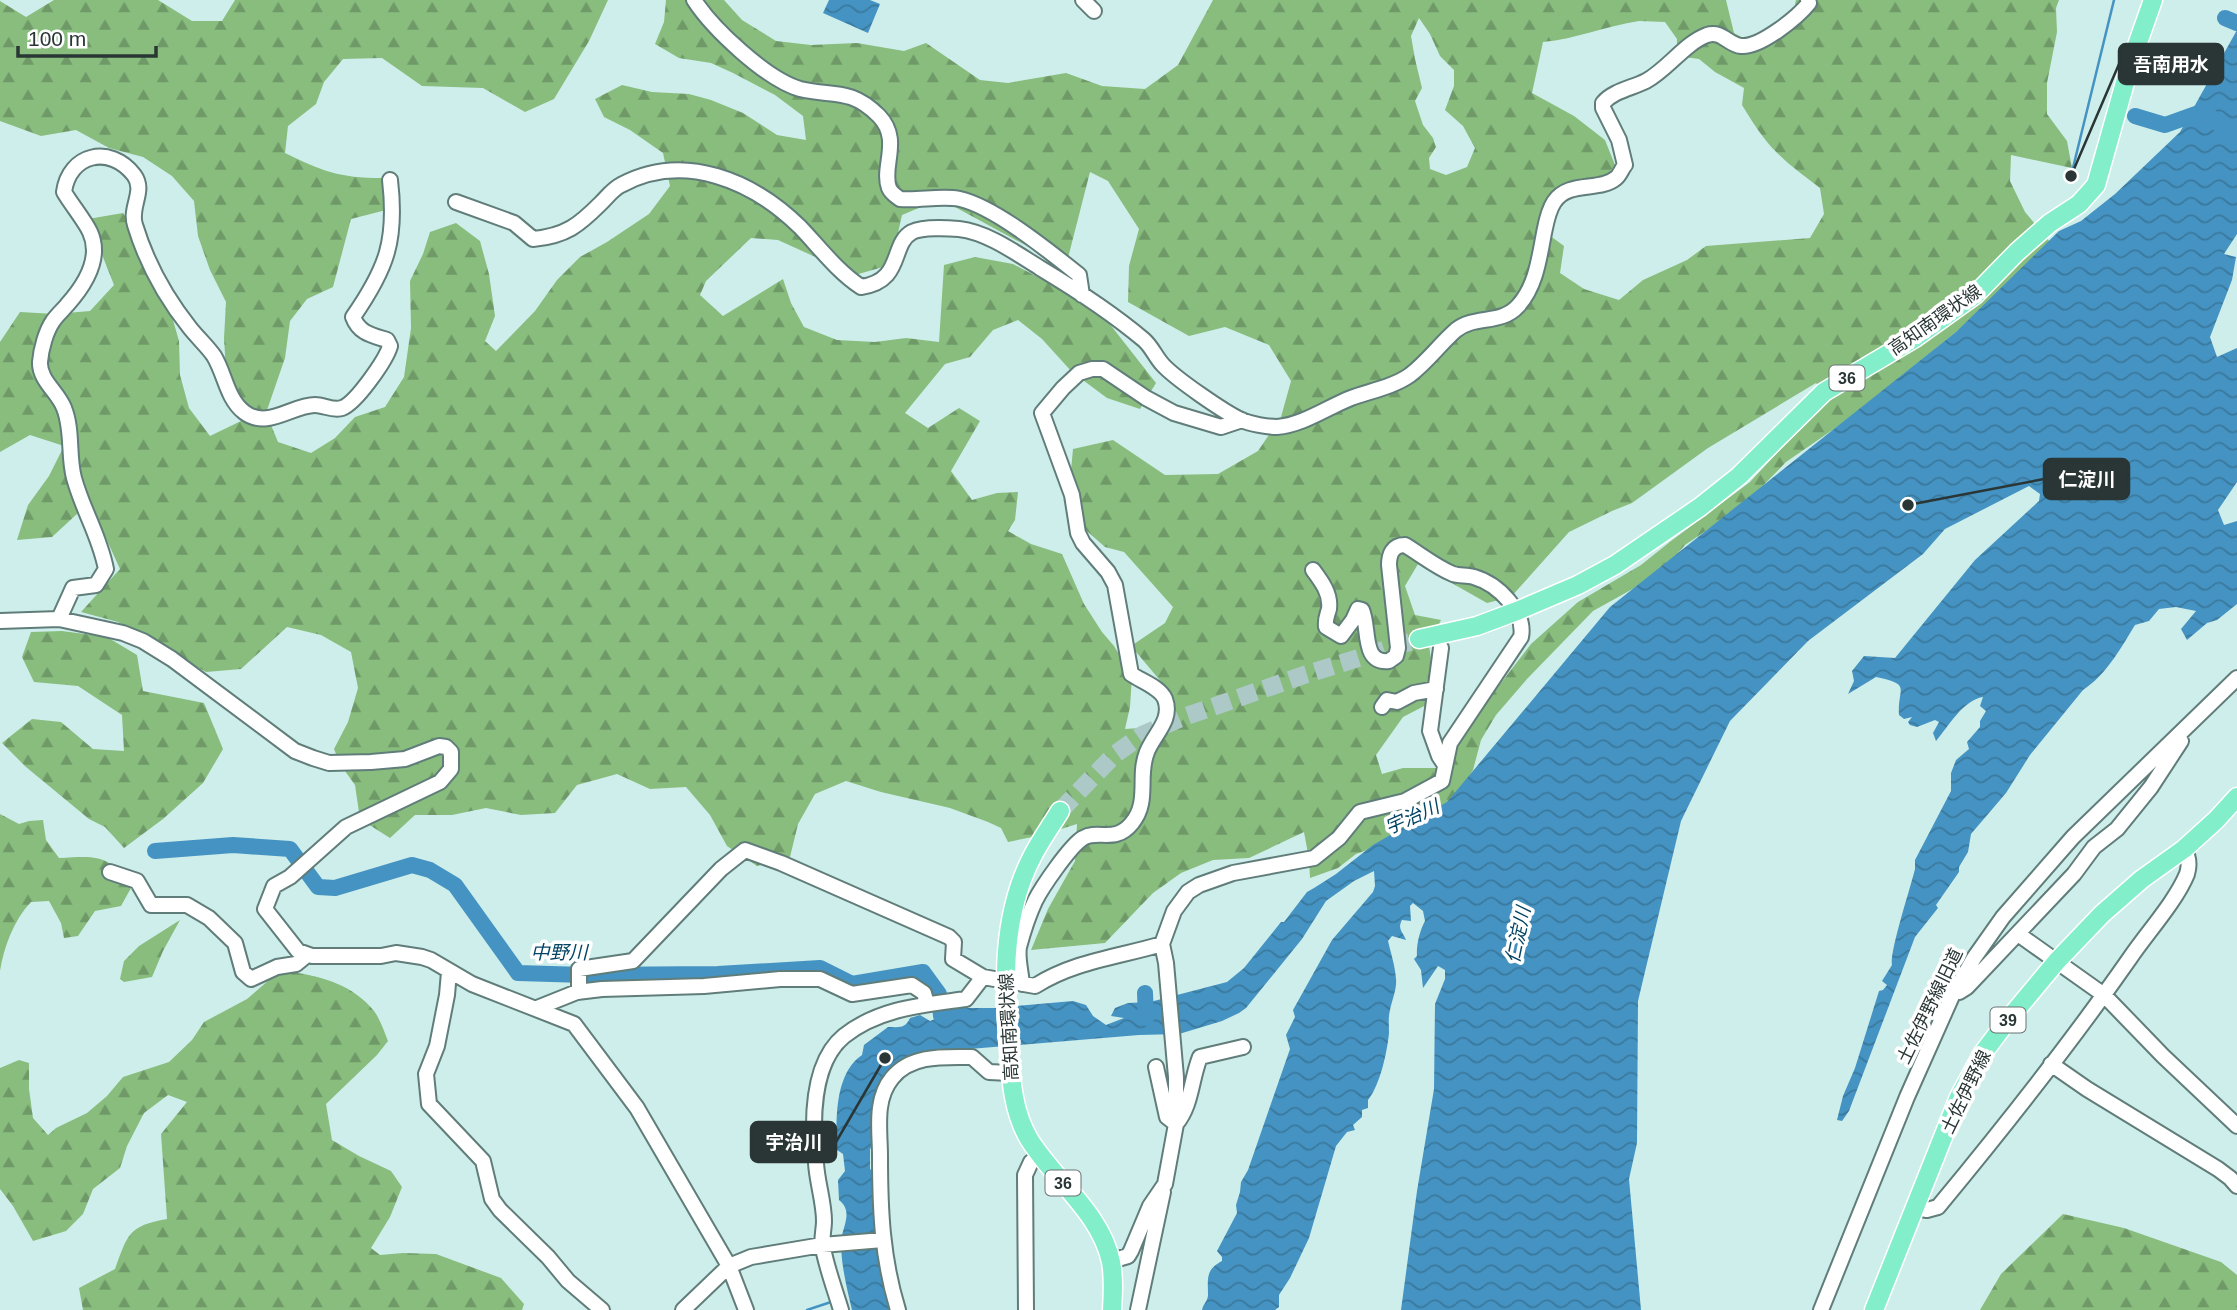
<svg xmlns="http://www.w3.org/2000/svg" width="2237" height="1310" font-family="Helvetica,'Noto Sans JP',sans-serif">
<defs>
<pattern id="forest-firs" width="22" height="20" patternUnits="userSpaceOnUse" patternTransform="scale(1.75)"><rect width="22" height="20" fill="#88bd7e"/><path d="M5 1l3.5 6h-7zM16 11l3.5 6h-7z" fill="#6f9a68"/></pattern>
<pattern id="water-waves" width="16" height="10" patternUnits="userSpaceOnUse" patternTransform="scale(1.75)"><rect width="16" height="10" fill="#4593c2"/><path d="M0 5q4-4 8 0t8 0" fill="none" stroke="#3a799e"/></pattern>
</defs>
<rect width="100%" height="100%" fill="#ceeeeb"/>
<path fill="url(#forest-firs)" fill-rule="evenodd" d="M 54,0 L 158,0 L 192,21 L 222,21 L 235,0 L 608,0 L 589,41 L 554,99 L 525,112 L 483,88 L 422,86 L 382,58 L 343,59 L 324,82 L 316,104 L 288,126 L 285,153 C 322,171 339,178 382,178 L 390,209 L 351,219 L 333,287 L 307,299 L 290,321 L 285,358 L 266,413 L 278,442 L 311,453 L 335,438 L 355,417 L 385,407 L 404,377 L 411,328 L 410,281 L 423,254 L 430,232 L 456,223 L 480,241 L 489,274 L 495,316 L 485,341 L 496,351 L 535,311 L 557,280 L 580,257 L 607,242 L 649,214 L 670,186 L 663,153 L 630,130 L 604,117 L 595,99 L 622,85 L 652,92 L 689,94 L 711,100 L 743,113 L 777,135 L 806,140 L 803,116 L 775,95 L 733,73 L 711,63 L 679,58 L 655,44 L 664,22 L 666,0 L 724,0 L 742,20 L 776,41 L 811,45 L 857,43 L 904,51 L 926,43 L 980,80 L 1008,83 L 1066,73 L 1102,86 L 1145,89 L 1178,65 L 1213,0 L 1726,0 L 1734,33 L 1751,42 L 1792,19 L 1796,0 L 2059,0 L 2056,8 L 2057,32 L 2047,83 L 2047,114 L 2067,141 L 2072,168 L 2011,155 L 2010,181 L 2025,212 L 2050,242 L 2033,270 L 1847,420 L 1786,462 L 1744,505 L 1685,545 L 1670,562 L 1647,581 L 1593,611 L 1527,679 L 1496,715 L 1481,740 L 1473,770 L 1457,795 L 1439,815 L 1382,845 L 1356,854 L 1338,868 L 1310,878 L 1309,859 L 1304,832 L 1249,858 L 1213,860 L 1181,873 L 1153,893 L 1105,943 L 1031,950 L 1048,909 L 1075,861 L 1077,824 L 1042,835 L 1008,842 L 1001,828 L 988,822 L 950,808 L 881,792 L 846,781 L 815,794 L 798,824 L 790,857 L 757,866 L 727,846 L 710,815 L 686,787 L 650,789 L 617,774 L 577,785 L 555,813 L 521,815 L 486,808 L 452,815 L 415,815 L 390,838 L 360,819 L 355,785 L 340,764 L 334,749 L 348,722 L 358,688 L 351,652 L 321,635 L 287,627 L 241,669 L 206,672 L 118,622 L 81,612 L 120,569 L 105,536 L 78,513 L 52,537 L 17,540 L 28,505 L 49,476 L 64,446 L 30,435 L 0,452 L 0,342 L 20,312 L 55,314 L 90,311 L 114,285 L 88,219 L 123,213 L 144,244 L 160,275 L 179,341 L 180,375 L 189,408 L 210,436 L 241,421 L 227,389 L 224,338 L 226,302 L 210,270 L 198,236 L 194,201 L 172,176 L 143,157 L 109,148 L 76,130 L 41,136 L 0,121 L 0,1 L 26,17 ZM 1419,18 L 1430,34 L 1440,56 L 1454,70 L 1454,86 L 1445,110 L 1463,126 L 1475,148 L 1467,167 L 1446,175 L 1430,169 L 1429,158 L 1436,147 L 1433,138 L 1423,125 L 1415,101 L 1422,88 L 1415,59 L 1411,36 ZM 1639,21 L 1665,22 L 1677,39 L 1677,56 L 1699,59 L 1715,72 L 1744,88 L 1742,105 C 1749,116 1756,128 1764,138 C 1779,158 1800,173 1820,188 L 1824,214 L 1810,238 L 1706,246 L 1687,260 L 1643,280 L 1619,300 L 1584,289 L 1560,273 L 1564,246 L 1549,235 L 1549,199 L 1564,183 L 1600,185 L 1615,165 L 1605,140 L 1574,116 L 1532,93 L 1543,42 C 1576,39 1606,26 1639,21 ZM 1090,172 L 1108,181 L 1139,229 L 1129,266 L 1128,302 L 1189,336 L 1225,327 L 1269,345 L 1291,381 L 1281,417 L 1258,451 L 1218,474 L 1165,475 L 1113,440 L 1073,449 L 1070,481 L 1072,518 L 1105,547 L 1124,552 L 1173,607 L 1165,623 L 1131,646 L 1169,691 L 1155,727 L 1125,729 L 1130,707 L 1132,676 L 1114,646 L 1102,632 L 1084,604 L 1062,554 L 1031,544 L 1008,531 L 1015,520 L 1018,492 L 997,493 L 972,500 L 951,471 L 980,421 L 959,408 L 928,428 L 905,413 L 945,364 L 970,357 L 993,330 L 1018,320 L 1042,339 L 1072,372 L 1107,398 L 1140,409 L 1156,383 L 1105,318 L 1066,292 L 1013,264 L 975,257 L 944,265 L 939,342 L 906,338 L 875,342 L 837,340 L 804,327 L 791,303 L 783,279 L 723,316 L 700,295 L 706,281 L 751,238 L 778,240 L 855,275 L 897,263 L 896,242 L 902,215 L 928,204 L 955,207 L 1027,246 L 1068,258 ZM 1816,383 L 1828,398 L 1750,482 L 1671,541 L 1641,565 L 1578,602 L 1531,644 L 1464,731 L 1448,768 L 1403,768 L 1382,774 L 1376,755 L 1403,717 L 1432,702 L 1434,680 L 1429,645 L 1441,620 L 1415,615 L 1405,586 L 1418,564 L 1487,603 L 1511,597 L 1569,532 L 1612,511 L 1632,503 L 1708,448 Z
M 62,631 L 107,637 L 137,655 L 143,691 L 204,703 L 223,749 L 203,783 L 163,819 L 124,848 L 105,827 L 89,819 L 26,767 L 2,743 L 32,719 L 61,722 L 93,749 L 124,751 L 122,715 L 78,686 L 34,682 L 22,657 L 31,632 Z
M 0,814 L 19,824 L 29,821 L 43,820 L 46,840 L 59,858 C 96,856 110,853 131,888 L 121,906 L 95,911 L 78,936 L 64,938 L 61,923 L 49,901 L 31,902 C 14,920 4,946 0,971 Z
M 180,920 L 163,951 L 152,977 L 124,982 L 120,979 L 124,961 L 139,946 Z
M 292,972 C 324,977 353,985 374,1011 C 380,1019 384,1031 388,1041 L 377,1055 L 326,1104 L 332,1140 L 359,1156 L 391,1171 L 402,1187 L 390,1217 L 371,1248 L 380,1255 L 403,1253 L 436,1254 L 501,1278 L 524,1304 L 522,1310 L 83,1310 L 79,1288 L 115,1269 C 128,1234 128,1226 167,1219 L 161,1134 L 187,1102 L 168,1095 L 144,1113 L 127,1146 L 120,1168 L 93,1189 L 83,1214 L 66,1231 L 33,1241 L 13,1206 L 0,1189 L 0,1068 L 19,1060 L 29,1063 L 29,1089 L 33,1118 L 48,1135 L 56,1128 L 87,1113 L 107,1096 L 123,1077 L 169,1062 L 192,1040 L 204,1022 L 247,999 L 277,973 Z
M 2063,1214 L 2124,1228 L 2221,1262 L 2237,1275 L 2237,1310 L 1980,1310 L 2001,1274 Z"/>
<path fill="url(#water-waves)" d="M 829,0 L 870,0 L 880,4 L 868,33 L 823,13 Z
M 2237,30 L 2237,234 L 2224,254 L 2236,257 L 2232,280 L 2210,337 L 2217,357 L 2237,348 L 2237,482 L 2218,510 L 2224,525 L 2237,521 L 2237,604 L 2217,620 L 2207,623 L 2187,640 L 2181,629 L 2196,611 L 2176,607 L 2159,609 L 2149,621 L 2135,625 C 2121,648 2106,675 2083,690 L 2030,755 L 2006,793 L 1971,834 L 1968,852 L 1959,867 L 1959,872 L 1936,905 L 1938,908 L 1915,937 L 1849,1111 L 1842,1121 L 1837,1120 L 1843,1096 L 1855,1068 L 1879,991 L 1883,990 L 1887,985 L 1882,981 L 1892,965 C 1889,953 1911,886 1915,869 L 1915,860 L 1951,791 L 1951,773 L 1956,760 L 1969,749 L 1967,742 L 1980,727 L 1980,721 L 1986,711 L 1980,706 L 1983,697 C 1963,700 1948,727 1936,741 L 1933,733 L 1939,722 L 1935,720 L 1917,727 L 1910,725 L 1908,722 L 1912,717 L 1904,719 L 1899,715 C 1897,687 1913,685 1876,677 L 1848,694 L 1854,681 L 1852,671 L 1864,656 L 1895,658 L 1975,560 L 2039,501 L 2040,494 L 2029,486 L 1945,529 L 1923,554 L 1808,641 L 1730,721 L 1681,821 L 1638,1001 L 1637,1143 L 1629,1179 L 1641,1310 L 1401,1310 L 1417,1191 L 1434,1089 L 1435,1004 L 1445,979 L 1445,970 L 1438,966 L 1423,988 L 1421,970 L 1414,959 L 1417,956 C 1416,945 1420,930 1425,921 L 1423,911 L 1413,903 L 1410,906 L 1411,921 L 1402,920 C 1397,929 1403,932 1406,940 L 1392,936 L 1388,941 C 1391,954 1395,965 1396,979 C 1397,989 1392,1000 1390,1010 C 1388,1017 1389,1026 1389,1033 C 1387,1053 1380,1085 1368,1100 L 1368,1108 L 1362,1110 L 1362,1117 L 1353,1125 L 1355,1130 L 1347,1132 L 1336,1146 L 1309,1238 L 1290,1278 L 1279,1295 L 1279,1307 L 1275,1310 L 1202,1310 C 1203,1304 1208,1301 1208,1295 C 1208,1279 1205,1270 1222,1261 L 1222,1257 L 1217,1251 L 1237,1213 L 1236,1205 L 1240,1192 L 1241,1182 L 1248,1170 L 1290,1049 L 1286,1035 L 1295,1017 L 1293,1010 L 1332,940 L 1373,892 L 1375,886 L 1374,871 L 1354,881 L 1326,901 L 1302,939 L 1246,1008 L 1239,1013 L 1222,1021 L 1179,1034 L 1139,1035 L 933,1052 L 901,1065 L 882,1080 L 872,1109 L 875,1143 L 870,1149 L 870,1169 L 878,1175 L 873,1184 L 876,1187 L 883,1269 L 891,1310 L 852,1310 C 847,1289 841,1265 841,1242 C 842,1227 854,1212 839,1200 L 838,1180 L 845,1171 L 843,1154 L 837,1150 C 836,1121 834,1074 862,1055 L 864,1045 L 888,1027 C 899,1027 905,1029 910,1018 L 920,1015 L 930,1021 L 935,1019 L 938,1008 L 995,1008 L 1073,1001 L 1086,1005 L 1093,1016 L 1106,1025 L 1124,1018 L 1111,1016 L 1115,1008 L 1128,1003 L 1150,1002 L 1227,982 L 1244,968 L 1281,922 L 1284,922 L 1307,892 L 1314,888 L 1336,874 L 1373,845 L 1447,802 L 1610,607 L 1956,332 L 2059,231 L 2081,221 L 2115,194 L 2180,132 Z"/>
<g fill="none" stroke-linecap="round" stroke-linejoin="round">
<path stroke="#4593c2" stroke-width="2.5" d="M 2071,176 L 2114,0
M 807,1310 L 834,1301"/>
<path stroke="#4593c2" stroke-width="16" d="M 2225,18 L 2237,23
M 2135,116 L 2165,125 L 2204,111 L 2237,140
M 155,851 L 233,845 L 290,849 L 318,887 L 335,888 L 412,865 L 430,870 L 455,885 L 518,973 L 584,975 L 718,974 L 820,968 L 852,984 L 923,972 L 939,994 L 941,1016
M 1145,993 L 1146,1018"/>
<path stroke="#adc9c7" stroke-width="18" stroke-dasharray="18 9" stroke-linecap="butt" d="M 1060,811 L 1114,755 L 1142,735 L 1181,718 L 1304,675 L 1419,639"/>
<g stroke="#607d7a" stroke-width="18">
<path id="minor" d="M 694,0 C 713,29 766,79 800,89 C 832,97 850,87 879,116 C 902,140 881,167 889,188 C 891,193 896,196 900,199 C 919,201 941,195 960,199 C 995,207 1050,252 1079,275 L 1082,295
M 1083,0 L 1094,11
M 456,202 L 514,223 L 533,239 C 566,236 579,225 601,203 C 608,196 613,189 621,185 C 684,151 753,181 800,227 C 820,248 837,271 861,287 C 904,281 890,244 912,232 C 922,227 947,228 959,229 C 987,232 1016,253 1040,268 C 1075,289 1112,313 1144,340 C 1152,347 1156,358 1163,365 C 1176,379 1224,412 1241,420 C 1251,424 1267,427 1277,427 C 1303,425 1328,407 1351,398 C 1370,391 1393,387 1410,375 C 1427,362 1440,344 1456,330 C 1474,315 1501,325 1518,306 C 1536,286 1539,259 1544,233 C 1546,223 1548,211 1554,202 C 1568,180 1600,192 1616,178 C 1620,175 1622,168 1625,165 L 1619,140 L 1603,108 L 1603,103 C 1613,91 1632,88 1646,81 C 1667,70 1685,43 1707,35 C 1722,30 1728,45 1741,46 C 1760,48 1798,17 1809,3 L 1808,0
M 59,619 L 73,588 L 96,585 L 106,569 C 99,534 83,511 74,478 C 68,456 73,430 64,408 C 58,392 39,380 40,362 C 41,349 46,331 53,321 C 57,315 63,310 67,305 C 84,286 102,258 90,232 C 85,221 71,204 64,192 C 69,154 110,144 134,175 C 146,191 129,207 135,225 C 146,261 166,298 190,328 C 198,338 207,346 214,356 C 225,374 227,399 244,412 C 267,430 292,405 315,405 C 324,405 333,411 342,408 C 356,403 386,360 390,346 L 387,340 C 371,335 359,333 353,317 C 387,268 397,240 390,180
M 0,621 L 59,619 L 123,633 L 143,641 L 172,659 L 295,751 L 313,758 L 329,763 L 371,762 L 405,759 L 439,746 L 446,747 L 451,752 L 451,769 L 440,782 L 346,827 L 290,877 L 274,886 L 265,909 L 298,951 L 312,956 L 381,956 L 396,953 L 422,957 L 431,960 L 472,984 L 574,1024 L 637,1108 L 729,1266 L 746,1310
M 1441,648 L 1430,731 L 1439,756 L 1445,765
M 1382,707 L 1387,700 L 1397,702 L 1414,693 L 1436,689
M 110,872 L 137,881 L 151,905 L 187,905 L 209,918 L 235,943 L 243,972 L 251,979 L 277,967 L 296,964 L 307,955
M 2018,934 L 2104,995 L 2163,1056 L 2237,1126
M 449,972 L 447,995 L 437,1046 L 426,1074 L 429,1104 L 483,1161 L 492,1199 L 500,1210 L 548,1257 L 568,1281 L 602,1310
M 1022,984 C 1021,972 1017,958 1019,947 C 1023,932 1029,914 1035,901 C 1042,887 1070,846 1083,838 C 1099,829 1115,844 1132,823 C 1150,801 1137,776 1147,752 C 1154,734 1173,720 1165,699 C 1160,687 1141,681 1131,674 L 1115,585 L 1108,572 L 1083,543 L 1078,533 L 1072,495 L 1042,413 L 1063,388 L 1079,373 L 1092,369 L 1103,369 L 1146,398 L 1174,413 L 1221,427 L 1242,420
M 579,992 L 579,969 L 633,961 L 721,869 L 745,850 L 781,863 L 949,937 L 954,942 L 953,959 L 983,977 L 1035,986 C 1074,961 1119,957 1162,944
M 1959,992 L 1967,987 L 2074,874 L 2094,847 L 2117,829 L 2151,787 L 2181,741
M 537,1008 L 577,992 L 602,989 L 704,986 L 780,979 L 820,979 L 852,994 L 912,985 L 924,993 L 927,1004
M 2051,1064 L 2087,1089 L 2218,1169 L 2230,1178 L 2237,1186
M 1156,1067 L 1167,1117 L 1176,1124 C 1192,1105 1191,1079 1200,1057 L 1243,1047
M 1915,1208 L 1927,1210 L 1938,1207 C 2005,1126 2070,1044 2130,958 C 2147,933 2176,901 2187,874 C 2190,864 2189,857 2184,849
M 1111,1261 L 1128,1256 L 1131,1251 L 1150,1206 L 1165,1184 L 1176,1124 L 1176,1077 L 1166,963 L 1162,944 L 1174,911 L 1188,892 L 1199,885 L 1233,873 L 1314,858 L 1339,838 L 1360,812 L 1405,801 L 1442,781 L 1450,743 L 1521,637 C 1526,612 1498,584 1474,577 C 1467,575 1459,576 1453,574 C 1436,567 1420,554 1405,545 C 1392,545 1389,555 1389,565 L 1398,648 L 1396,656 L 1389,661 C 1361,664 1370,628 1362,610 L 1358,609 L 1353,620 L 1341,636 L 1326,627 C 1325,619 1327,616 1329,609 C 1331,594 1322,582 1313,570
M 683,1310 L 729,1266 L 751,1257 L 822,1245 L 883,1240
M 841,1310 C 835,1290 827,1269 823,1248 C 821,1239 824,1230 824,1221 C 824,1202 817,1182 816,1163 C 812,1124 811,1063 844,1036 C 879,1008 923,1005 966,999 L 983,977
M 898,1310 C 882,1258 880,1210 880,1156 C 880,1130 874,1100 892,1078 C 911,1054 945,1057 972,1057 L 989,1072 L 1010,1073
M 1026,1310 L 1025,1175 L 1031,1162 L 1041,1155
M 1138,1310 L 1163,1192
M 1821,1310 L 1907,1097 L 1952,996 L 1974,958 L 2003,917 L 2073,837 L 2237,678"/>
</g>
<g stroke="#fff" stroke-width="21">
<path id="major" d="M 1419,639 L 1477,626 L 1517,611 L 1578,585 L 1615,565 L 1700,507 L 1739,476 L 1824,392 L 1915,338 L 1975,295 L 2017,252 L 2050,223 L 2079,204 L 2096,185 L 2130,65 L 2153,0
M 1060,811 C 1051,826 1040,841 1032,857 C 1001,917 1004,985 1009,1051 C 1011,1080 1013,1112 1029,1139 C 1054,1180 1101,1213 1111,1262 C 1114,1278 1113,1294 1112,1310
M 1874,1310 L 1959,1097 L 1983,1053 L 2007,1021 L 2057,961 L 2102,914 L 2142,879 L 2184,849 L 2216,820 L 2237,797"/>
</g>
<use href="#minor" stroke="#fff" stroke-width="14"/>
<use href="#major" stroke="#83eeca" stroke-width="18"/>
</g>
<g text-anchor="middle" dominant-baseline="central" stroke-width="7" stroke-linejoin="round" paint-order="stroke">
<g fill="#fff" stroke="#697272" stroke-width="2">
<rect x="1829.5" y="365.5" width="35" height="25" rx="5"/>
<rect x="1990.5" y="1007.5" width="35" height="25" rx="5"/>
<rect x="1045.5" y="1170.5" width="35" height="25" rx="5"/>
</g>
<g font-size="16" font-weight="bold" fill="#293635">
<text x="1847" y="378">36</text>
<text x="2008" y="1020">39</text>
<text x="1063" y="1183">36</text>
</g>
<g font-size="18" fill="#293635" stroke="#fff">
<text transform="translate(1935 320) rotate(-35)">高知南環状線</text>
<text transform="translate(1930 1006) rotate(-64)">土佐伊野線旧道</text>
<text transform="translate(1009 1027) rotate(-93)">高知南環状線</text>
<text transform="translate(1966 1092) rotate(-64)">土佐伊野線</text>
</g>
<g font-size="19" font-style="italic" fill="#034565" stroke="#fff">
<text transform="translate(1412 817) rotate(-24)">宇治川</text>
<text transform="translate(1518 935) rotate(-78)">仁淀川</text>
<text x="559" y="952">中野川</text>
</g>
</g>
<path fill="none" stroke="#293635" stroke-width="2.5" d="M2071 176L2119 64M1908 505L2044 479M885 1058L836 1142"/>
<g fill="#293635" stroke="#fff" stroke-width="2.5">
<circle cx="2071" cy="176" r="7"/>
<circle cx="1908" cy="505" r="7"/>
<circle cx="885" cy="1058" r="7"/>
</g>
<g fill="#293635" stroke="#293635" stroke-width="2.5">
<rect x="2119" y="44" width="104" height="40" rx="7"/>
<rect x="2044" y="459" width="85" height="40" rx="7"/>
<rect x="751" y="1122" width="85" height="40" rx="7"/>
</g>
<g font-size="19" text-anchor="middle" font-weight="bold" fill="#fff">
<text x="2171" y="71">吾南用水</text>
<text x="2087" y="486">仁淀川</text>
<text x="794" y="1149">宇治川</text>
</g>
<path d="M18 46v10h138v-10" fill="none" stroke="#293635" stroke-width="3.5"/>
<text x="28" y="46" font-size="21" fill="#293635" stroke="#ffffff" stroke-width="5" paint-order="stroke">100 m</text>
</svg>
